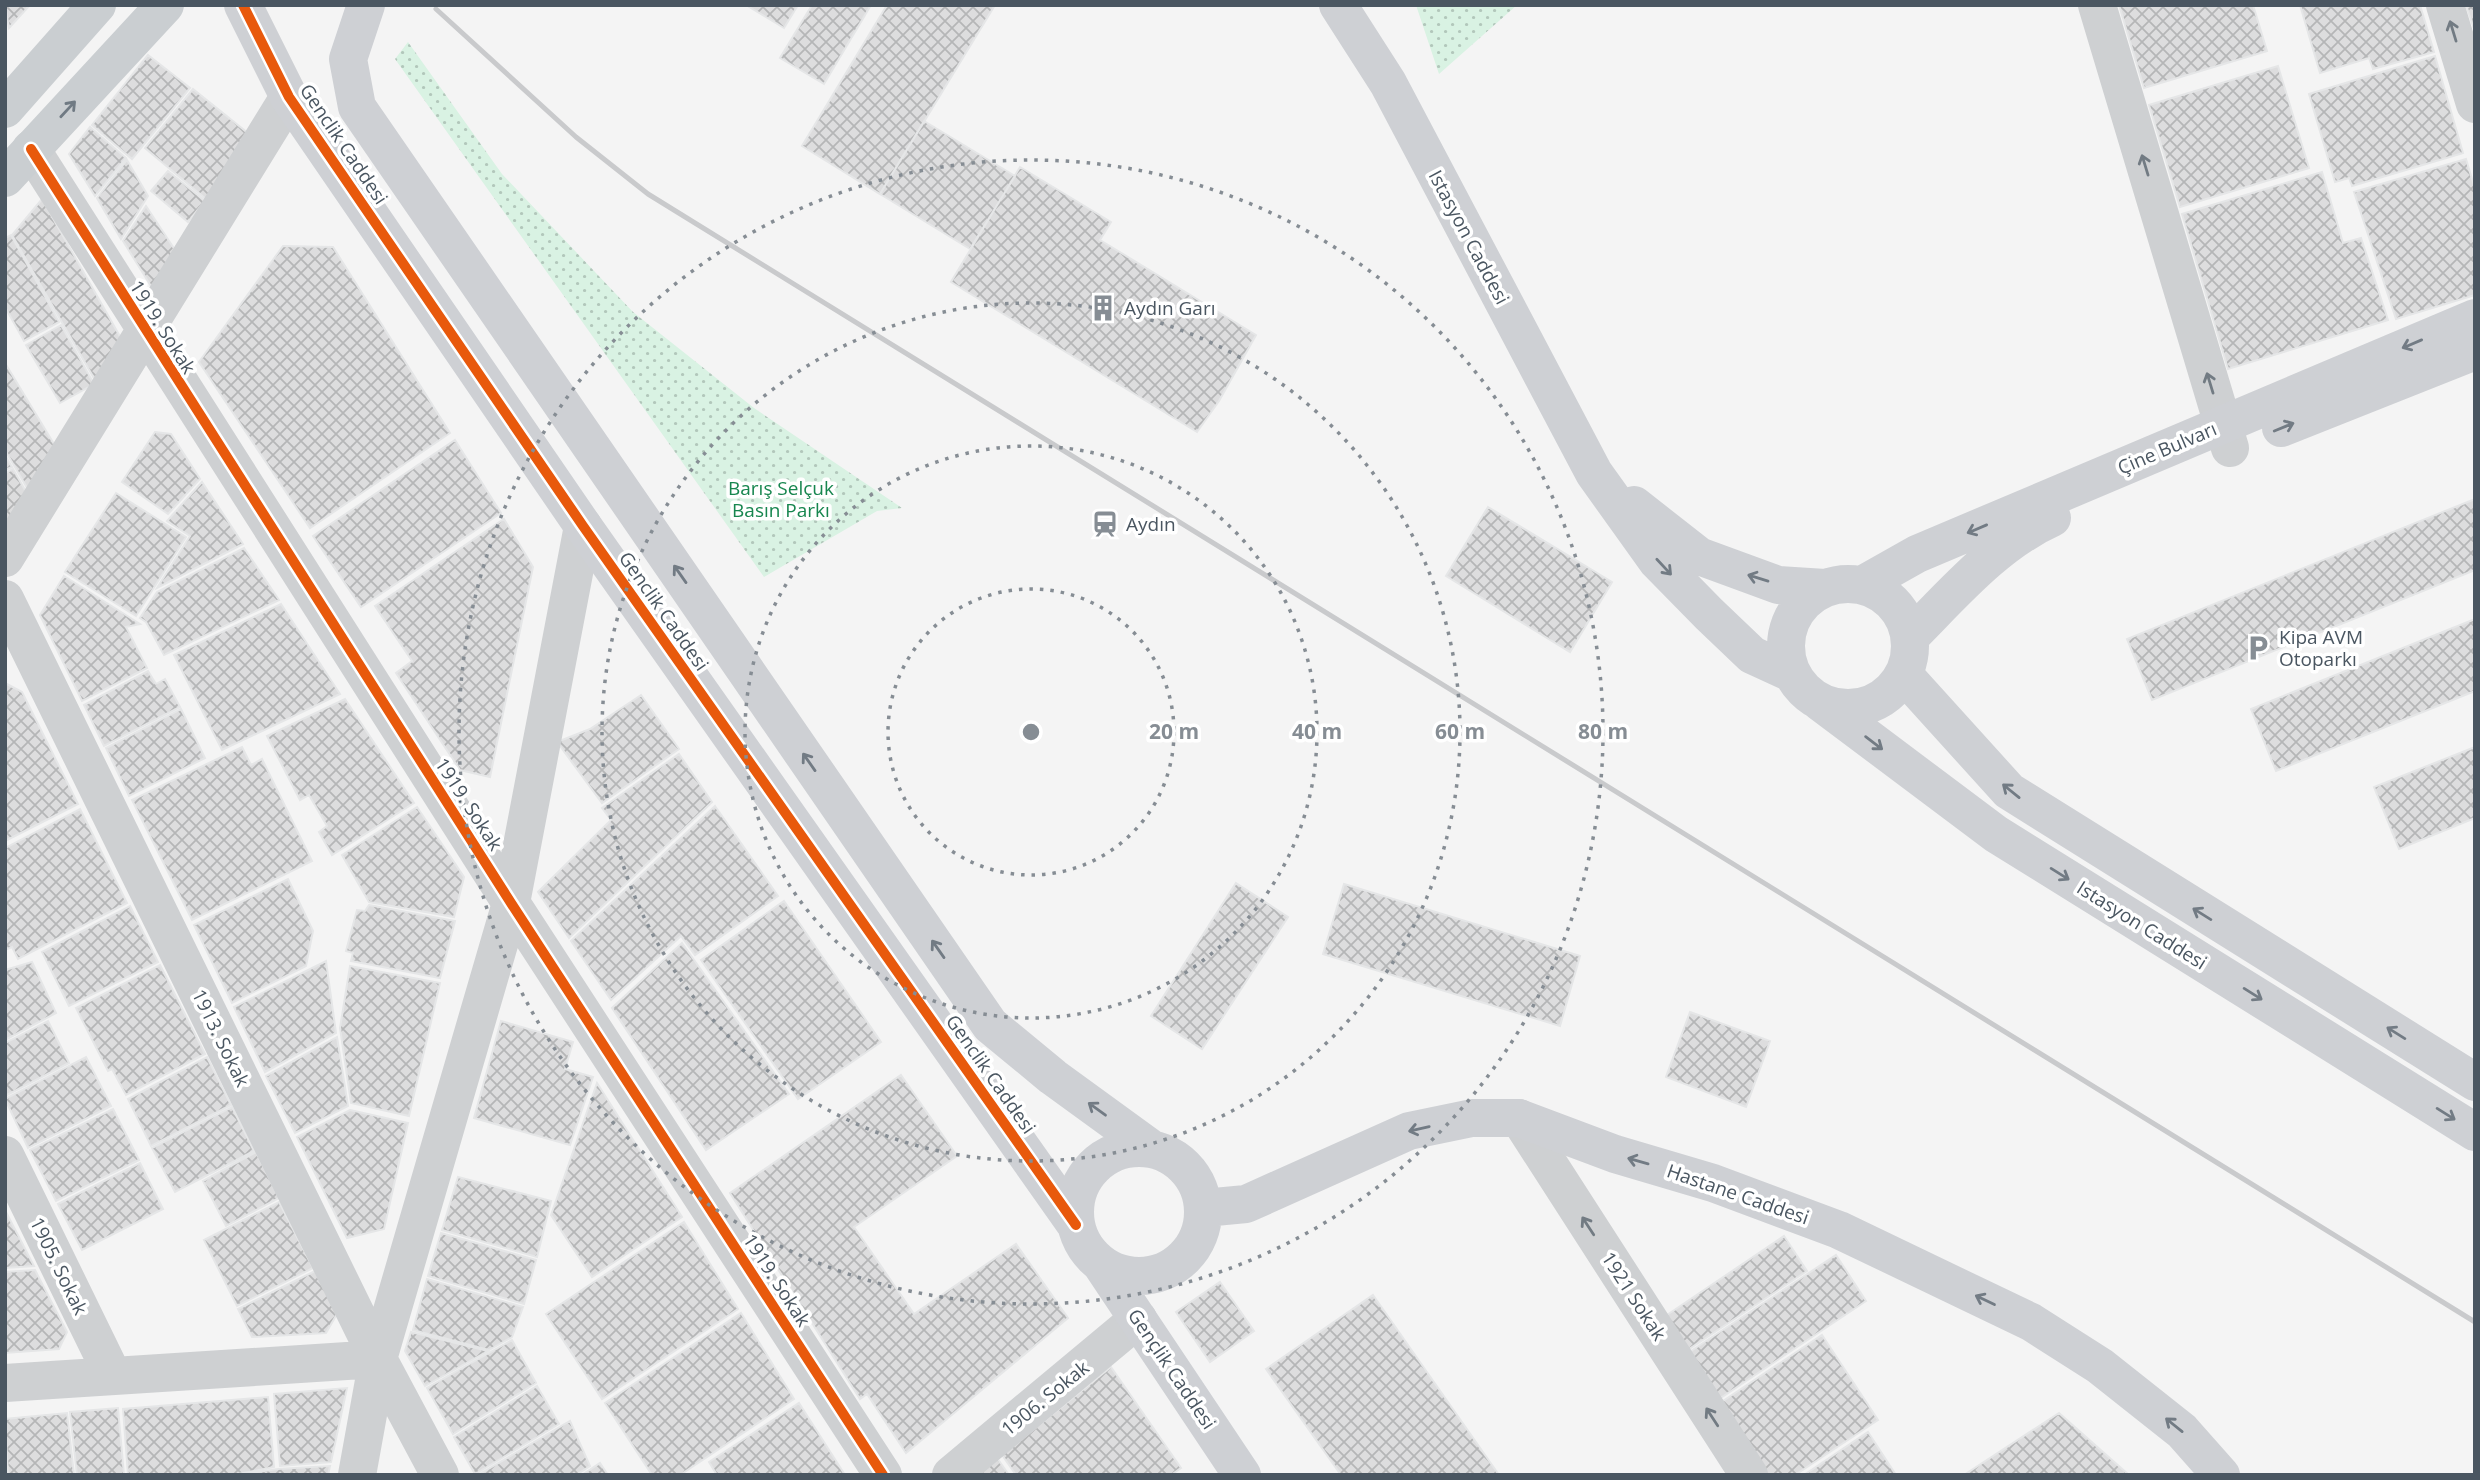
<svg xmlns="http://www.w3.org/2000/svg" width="2480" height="1480" font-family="'Open Sans',sans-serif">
<defs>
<pattern id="park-dots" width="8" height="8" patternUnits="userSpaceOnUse" patternTransform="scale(1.75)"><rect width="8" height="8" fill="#d9f2e3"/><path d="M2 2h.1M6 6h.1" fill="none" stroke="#b2c7bb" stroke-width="1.8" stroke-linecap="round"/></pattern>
<pattern id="building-cross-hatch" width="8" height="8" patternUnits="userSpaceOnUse" patternTransform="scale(1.75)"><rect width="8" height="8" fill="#ddddde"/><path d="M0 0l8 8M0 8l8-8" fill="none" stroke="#b5b6b7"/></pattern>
</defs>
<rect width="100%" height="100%" fill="#f4f4f4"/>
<path fill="url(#park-dots)" d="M 1416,5 L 1517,5 L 1439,74 Z
M 408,42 L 502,174 L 633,312 L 754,408 L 902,508 L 877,511 L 764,577 L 395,59 Z"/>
<path fill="url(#building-cross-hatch)" stroke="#e5e6e7" stroke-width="2" d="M 5,5 L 30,5 L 9,28 Z
M 746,5 L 798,5 L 784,28 Z
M 812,5 L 871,5 L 824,84 L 780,58 Z
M 887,5 L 995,5 L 880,194 L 802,146 Z
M 2119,5 L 2253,5 L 2267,51 L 2144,88 Z
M 2300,5 L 2420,5 L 2434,52 L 2373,69 L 2369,58 L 2320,73 Z
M 2466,5 L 2475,5 L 2475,32 Z
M 148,55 L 190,88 L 132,159 L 92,125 Z
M 2435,56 L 2463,153 L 2352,186 L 2349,178 L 2335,182 L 2309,94 Z
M 2278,66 L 2309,168 L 2180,207 L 2149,105 Z
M 193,89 L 254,138 L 206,199 L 145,148 Z
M 924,121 L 1015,176 L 970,249 L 880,194 Z
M 90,127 L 126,158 L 95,196 L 69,154 Z
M 2466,159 L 2475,189 L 2475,295 L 2396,319 L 2354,192 Z
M 127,160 L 148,196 L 121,239 L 97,198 Z
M 1020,167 L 1111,222 L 1100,240 L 1256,335 L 1219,401 L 1197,432 L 951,282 Z
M 168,171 L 205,201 L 188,222 L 151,191 Z
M 2322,172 L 2343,243 L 2361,238 L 2388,320 L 2228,369 L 2182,214 Z
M 42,199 L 122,340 L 95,380 L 12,235 Z
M 146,206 L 179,256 L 154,291 L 123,241 Z
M 11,235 L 59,322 L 24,341 L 5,307 L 5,238 Z
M 283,246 L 333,247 L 450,433 L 310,528 L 199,362 Z
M 61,325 L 94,384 L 60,403 L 26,345 Z
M 5,363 L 60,454 L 30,493 L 5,450 Z
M 155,432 L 171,434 L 200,479 L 168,514 L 122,482 Z
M 455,440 L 501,513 L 361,607 L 313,536 Z
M 5,455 L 12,467 L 5,470 Z
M 13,469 L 29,497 L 5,528 L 5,473 Z
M 202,482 L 243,544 L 157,588 L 190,536 L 167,521 Z
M 116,493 L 186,537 L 136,616 L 65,572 Z
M 2475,499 L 2475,570 L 2152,700 L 2127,639 Z
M 1488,507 L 1612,582 L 1570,652 L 1446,576 Z
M 504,519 L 533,567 L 490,777 L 460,770 L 396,673 L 412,661 L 375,606 Z
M 244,548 L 279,600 L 164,655 L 146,622 L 140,618 L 157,592 Z
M 64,576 L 140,624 L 126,627 L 147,668 L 82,701 L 40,615 Z
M 281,604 L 340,694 L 222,750 L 174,655 Z
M 2475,619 L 2475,691 L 2276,771 L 2251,709 Z
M 148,671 L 156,684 L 165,679 L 180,707 L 104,746 L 84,705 Z
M 5,683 L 22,692 L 78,804 L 5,841 Z
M 641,695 L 679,749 L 602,803 L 557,742 L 590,729 Z
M 345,699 L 414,803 L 332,855 L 319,832 L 327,826 L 309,795 L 300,800 L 267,736 Z
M 181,709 L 205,758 L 129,796 L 106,748 Z
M 242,747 L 251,765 L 262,759 L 312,861 L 192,920 L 132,800 Z
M 2475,747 L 2475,818 L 2399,849 L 2374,787 Z
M 679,754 L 712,802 L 569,938 L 538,892 L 611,820 L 602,808 Z
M 715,806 L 778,896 L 695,955 L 681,936 L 611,1000 L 571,941 Z
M 417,807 L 464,877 L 454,917 L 369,902 L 342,855 Z
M 80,809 L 127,903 L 18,959 L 12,947 L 5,950 L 5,848 Z
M 288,879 L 313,931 L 306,966 L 232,1003 L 194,925 Z
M 1236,883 L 1288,917 L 1202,1049 L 1151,1016 Z
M 1344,884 L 1580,956 L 1560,1026 L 1323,954 Z
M 784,901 L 881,1042 L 798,1099 L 701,960 Z
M 369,905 L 455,921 L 440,978 L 351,961 L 353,953 L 346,951 L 357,910 L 365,911 Z
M 130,906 L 158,962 L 69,1006 L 42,952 Z
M 682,943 L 789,1094 L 706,1150 L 612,1008 Z
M 326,961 L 336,1033 L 265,1072 L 234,1007 Z
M 32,962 L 56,1013 L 5,1040 L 5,970 Z
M 160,965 L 205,1054 L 126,1095 L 112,1069 L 108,1071 L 76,1008 Z
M 350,966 L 440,983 L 409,1116 L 351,1103 L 340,1028 Z
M 1690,1012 L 1770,1041 L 1746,1107 L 1666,1077 Z
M 48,1021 L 69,1063 L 5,1096 L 5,1043 Z
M 501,1021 L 573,1042 L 565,1069 L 593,1077 L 570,1145 L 474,1118 Z
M 337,1037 L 348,1106 L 295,1133 L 266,1076 Z
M 86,1057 L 111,1106 L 28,1148 L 5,1099 Z
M 207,1057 L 231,1105 L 151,1146 L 128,1099 Z
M 901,1075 L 957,1156 L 854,1227 L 914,1314 L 1016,1244 L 1068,1318 L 906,1453 L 867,1394 L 860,1399 L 730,1193 Z
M 597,1083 L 682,1217 L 592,1277 L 551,1215 Z
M 232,1107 L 254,1151 L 175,1192 L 152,1148 Z
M 113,1109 L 139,1160 L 56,1201 L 30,1150 Z
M 350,1110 L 408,1123 L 384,1229 L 347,1238 L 297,1137 Z
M 256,1152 L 279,1198 L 226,1226 L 203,1181 Z
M 140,1163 L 163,1209 L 82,1250 L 58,1204 Z
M 458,1177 L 551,1201 L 537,1257 L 442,1230 Z
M 279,1202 L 313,1268 L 237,1306 L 204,1240 Z
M 5,1212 L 6,1212 L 34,1266 L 5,1268 Z
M 684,1222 L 738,1309 L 602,1399 L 546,1314 Z
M 441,1233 L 536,1260 L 524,1304 L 428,1276 Z
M 1784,1236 L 1807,1271 L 1686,1351 L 1664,1317 Z
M 1836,1255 L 1866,1301 L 1719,1399 L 1688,1353 Z
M 35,1270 L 67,1332 L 59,1349 L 5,1353 L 5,1272 Z
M 315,1271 L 337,1314 L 326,1333 L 252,1337 L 238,1309 Z
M 427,1279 L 523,1307 L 512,1337 L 489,1350 L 413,1330 Z
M 1220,1282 L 1254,1331 L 1210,1362 L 1176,1312 Z
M 1373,1295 L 1499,1475 L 1341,1475 L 1266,1369 Z
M 741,1313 L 794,1399 L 680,1475 L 652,1475 L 605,1403 Z
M 411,1332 L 488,1351 L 425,1386 L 405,1351 Z
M 1822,1335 L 1878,1420 L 1795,1475 L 1768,1475 L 1720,1403 Z
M 512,1340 L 536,1383 L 453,1434 L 427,1388 Z
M 1111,1367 L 1181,1468 L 1171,1475 L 1016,1475 L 1002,1455 Z
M 537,1386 L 559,1424 L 475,1474 L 454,1437 Z
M 347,1388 L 331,1462 L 280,1466 L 274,1394 Z
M 268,1397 L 274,1467 L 233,1475 L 128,1475 L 123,1409 Z
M 799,1403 L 845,1475 L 717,1475 L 709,1462 Z
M 118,1408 L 124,1475 L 77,1475 L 70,1412 Z
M 67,1413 L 74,1475 L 8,1475 L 5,1419 Z
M 2059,1413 L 2129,1475 L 1964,1475 Z
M 570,1421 L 590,1466 L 576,1475 L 478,1475 Z
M 1868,1432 L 1896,1475 L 1804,1475 Z
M 997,1458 L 1009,1475 L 976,1475 Z
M 600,1463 L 608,1475 L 582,1475 Z
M 330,1466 L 328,1475 L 238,1475 L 278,1469 Z"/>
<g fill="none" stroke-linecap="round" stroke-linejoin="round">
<path stroke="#ced0d2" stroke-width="38" d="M 2097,5 L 2230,448
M 2445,5 L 2475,104
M 31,149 L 511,903 L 883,1475
M 5,558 L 289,97
M 5,599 L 378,1359 L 440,1475
M 1519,1118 L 1749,1475
M 5,1155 L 113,1376
M 5,1383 L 378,1359
M 357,1475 L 378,1359 L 511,903 L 583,526
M 951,1475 L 1138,1319"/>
<path stroke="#ced0d4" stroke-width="38" d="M 243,5 L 289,97 L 583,526 L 1076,1225
M 366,5 L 348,59 L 357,107 L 990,1025 L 1053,1077 L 1152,1149
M 1338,5 L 1388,83 L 1594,473 L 1657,561 L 1709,614 L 1752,655 L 1791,673
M 2281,428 L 2475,351
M 1634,505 L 1699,556 L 1778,585 L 1825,588
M1786 646a62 62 0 1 1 124 0a62 62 0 1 1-124 0Z
M 1862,585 L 1917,554 L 2475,318
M 1910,637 C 1953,594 1996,543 2052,518
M 1904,675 L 2009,791 L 2475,1082
M 1820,702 L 1996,834 L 2475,1132
M1075 1212a64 64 0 1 1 128 0a64 64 0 1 1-128 0Z
M 1204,1208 L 1246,1204 L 1409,1131 L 1472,1118 L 1519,1118 L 1615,1154 L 1713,1183 L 1839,1230 L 2031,1322 L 2100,1366 L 2182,1431 L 2221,1475
M 1101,1264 L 1242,1475"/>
<path stroke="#caced1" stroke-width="38" d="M 5,109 L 97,5
M 5,178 L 165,5"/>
<path stroke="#c9cacc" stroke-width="5" d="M 436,9 L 576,137 L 648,194 L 2475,1322"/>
<g stroke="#fff" stroke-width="15">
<path id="cycleway" d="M 243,5 L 289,97 L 583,526 L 1076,1225
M 31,149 L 511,903 L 883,1475"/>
</g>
<use href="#cycleway" stroke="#e8590c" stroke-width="10"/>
</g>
<defs><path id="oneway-shaft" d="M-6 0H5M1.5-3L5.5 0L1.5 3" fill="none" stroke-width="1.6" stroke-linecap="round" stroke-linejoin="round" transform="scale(1.75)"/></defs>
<g stroke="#727b83">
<use href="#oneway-shaft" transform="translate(2453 31) rotate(-107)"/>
<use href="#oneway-shaft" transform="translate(2145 165) rotate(-107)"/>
<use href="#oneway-shaft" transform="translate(2210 383) rotate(-107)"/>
<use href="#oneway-shaft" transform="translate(1588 1226) rotate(-123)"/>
<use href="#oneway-shaft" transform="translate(1712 1417) rotate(-123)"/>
</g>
<use stroke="#707a83" href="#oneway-shaft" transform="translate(68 109) rotate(-47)"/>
<g stroke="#727b84">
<use href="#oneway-shaft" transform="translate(2412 344) rotate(157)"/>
<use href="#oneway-shaft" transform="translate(2284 427) rotate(-22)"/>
<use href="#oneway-shaft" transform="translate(1977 529) rotate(157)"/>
<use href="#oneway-shaft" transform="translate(1664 567) rotate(47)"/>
<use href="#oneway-shaft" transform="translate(680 574) rotate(-125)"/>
<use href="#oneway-shaft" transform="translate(1758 578) rotate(-163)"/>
<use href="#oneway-shaft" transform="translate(1874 743) rotate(37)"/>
<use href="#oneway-shaft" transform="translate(809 762) rotate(-125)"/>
<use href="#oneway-shaft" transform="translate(2011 791) rotate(-141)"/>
<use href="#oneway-shaft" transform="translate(2060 874) rotate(32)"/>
<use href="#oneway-shaft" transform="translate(2202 914) rotate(-148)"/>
<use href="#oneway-shaft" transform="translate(938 949) rotate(-125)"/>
<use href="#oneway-shaft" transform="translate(2253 994) rotate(32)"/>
<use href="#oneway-shaft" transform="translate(2396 1033) rotate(-148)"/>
<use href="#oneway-shaft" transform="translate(1097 1109) rotate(-144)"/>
<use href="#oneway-shaft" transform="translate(2446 1114) rotate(32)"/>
<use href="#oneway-shaft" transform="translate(1419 1129) rotate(167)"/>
<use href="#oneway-shaft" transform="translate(1638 1161) rotate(-164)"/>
<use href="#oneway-shaft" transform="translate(1985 1300) rotate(-154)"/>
<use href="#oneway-shaft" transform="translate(2174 1425) rotate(-141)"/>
</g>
<g fill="none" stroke="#868d94" stroke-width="3.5" stroke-dasharray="3.5 7">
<circle cx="1031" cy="732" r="143"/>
<circle cx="1031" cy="732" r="286"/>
<circle cx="1031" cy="732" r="429"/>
<circle cx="1031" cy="732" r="572"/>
</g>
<defs>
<g id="building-bare" transform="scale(2.1)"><path d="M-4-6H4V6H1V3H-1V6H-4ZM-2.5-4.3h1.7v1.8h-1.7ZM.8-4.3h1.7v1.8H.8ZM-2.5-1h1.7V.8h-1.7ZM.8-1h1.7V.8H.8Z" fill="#868d94" stroke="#fff" stroke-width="2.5" paint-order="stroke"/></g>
<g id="station-bare" transform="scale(2.1)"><path d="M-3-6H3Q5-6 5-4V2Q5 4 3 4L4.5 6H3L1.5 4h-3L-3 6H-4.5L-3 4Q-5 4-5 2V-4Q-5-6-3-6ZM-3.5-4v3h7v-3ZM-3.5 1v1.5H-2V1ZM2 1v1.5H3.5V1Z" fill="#868d94" stroke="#fff" stroke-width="2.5" paint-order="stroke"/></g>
<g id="parking-bare" transform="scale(2.1)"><path d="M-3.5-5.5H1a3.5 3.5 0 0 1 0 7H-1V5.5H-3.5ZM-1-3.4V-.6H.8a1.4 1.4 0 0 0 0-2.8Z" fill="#868d94" stroke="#fff" stroke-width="2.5" paint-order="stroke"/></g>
</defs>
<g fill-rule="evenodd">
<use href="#building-bare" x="1103" y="308"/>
<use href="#station-bare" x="1105" y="524"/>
<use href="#parking-bare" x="2258" y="648"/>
</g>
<g text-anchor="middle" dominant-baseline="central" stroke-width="7" stroke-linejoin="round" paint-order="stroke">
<g font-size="19" fill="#4a5661" stroke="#fff">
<text transform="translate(344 144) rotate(56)">Genclik Caddesi</text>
<text transform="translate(1469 237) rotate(62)">Istasyon Caddesi</text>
<text transform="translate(163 327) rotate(58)">1919. Sokak</text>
<text transform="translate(2167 448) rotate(-23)">Çine Bulvarı</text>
<text transform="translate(664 611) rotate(55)">Genclik Caddesi</text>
<text transform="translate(469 804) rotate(57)">1919. Sokak</text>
<text transform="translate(2142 925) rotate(32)">Istasyon Caddesi</text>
<text transform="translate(221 1038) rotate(64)">1913. Sokak</text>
<text transform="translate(991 1074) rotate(55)">Genclik Caddesi</text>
<text transform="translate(1738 1194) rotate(19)">Hastane Caddesi</text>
<text transform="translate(59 1266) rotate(64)">1905. Sokak</text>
<text transform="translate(777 1280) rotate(57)">1919. Sokak</text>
<text transform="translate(1634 1296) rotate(57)">1921 Sokak</text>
<text transform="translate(1172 1369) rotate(56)">Gençlik Caddesi</text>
<text transform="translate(1045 1398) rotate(-39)">1906. Sokak</text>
</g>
<g font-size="19" fill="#4a5661" stroke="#fff" text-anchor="start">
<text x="1124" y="308">Aydın Garı</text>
<text x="1126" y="524">Aydın</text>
<text x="2279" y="637">Kipa AVM<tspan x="2279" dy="22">Otoparkı</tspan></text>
</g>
<g font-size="19" fill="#17864f" stroke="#fff">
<text x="781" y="488">Barış Selçuk<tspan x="781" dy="22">Basın Parkı</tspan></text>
</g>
</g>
<circle cx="1031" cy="732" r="10" fill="#868d94" stroke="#fff" stroke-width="3.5"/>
<g font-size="21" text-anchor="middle" font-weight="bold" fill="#868d94" stroke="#fff" stroke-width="7" stroke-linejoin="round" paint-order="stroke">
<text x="1174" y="739">20 m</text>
<text x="1317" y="739">40 m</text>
<text x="1460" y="739">60 m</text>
<text x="1603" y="739">80 m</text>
</g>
<rect width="2480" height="1480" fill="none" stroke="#4a5661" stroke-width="14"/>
</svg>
